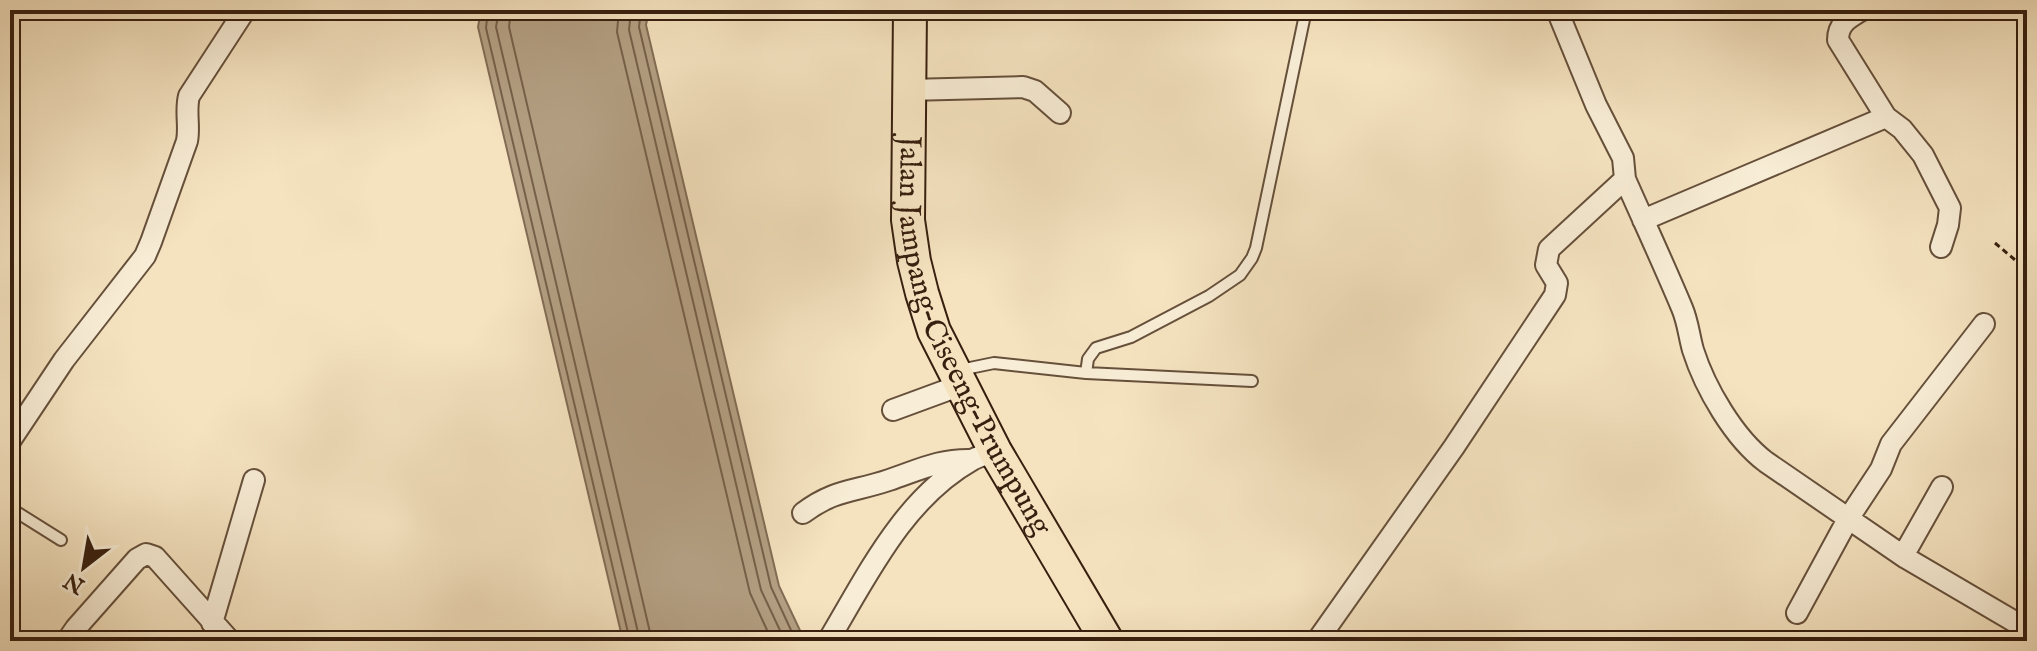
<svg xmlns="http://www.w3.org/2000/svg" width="2037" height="651" font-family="'IM FELL English',serif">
<rect width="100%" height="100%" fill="#f5e3c0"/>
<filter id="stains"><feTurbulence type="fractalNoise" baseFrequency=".0025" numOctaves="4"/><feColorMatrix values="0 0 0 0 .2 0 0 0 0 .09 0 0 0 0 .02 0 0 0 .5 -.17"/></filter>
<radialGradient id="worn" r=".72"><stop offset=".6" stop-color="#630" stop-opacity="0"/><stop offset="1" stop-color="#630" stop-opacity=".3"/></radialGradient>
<path fill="#b4a084" stroke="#826c55" stroke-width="2" d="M 481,10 L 649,10 L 646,25 L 779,586 L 805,641 L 623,641 L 478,27 Z"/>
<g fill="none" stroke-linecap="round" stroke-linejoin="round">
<path stroke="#76604a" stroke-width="2" d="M 488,10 L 486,28 L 630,641
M 499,10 L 496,27 L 640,641
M 511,10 L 509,27 L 652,641
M 619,10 L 617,32 L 750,593 L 772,641
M 631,10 L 629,30 L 761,590 L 785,641
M 641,10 L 639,27 L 771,587 L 796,641"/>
<g stroke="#66503b" stroke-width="14">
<path id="service" d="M 960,370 L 994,363 L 1086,373 L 1252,381
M 1086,373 L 1088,359 L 1096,348 L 1131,337 L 1209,296 L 1240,275 L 1252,258 L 1256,248 L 1306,10
M 10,508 L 61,540"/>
</g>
<g stroke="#66503b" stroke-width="24">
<path id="minor" d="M 1557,10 L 1596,105 L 1623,158 L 1625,179 C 1644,222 1664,265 1682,308 C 1688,322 1689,336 1693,350 C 1705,388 1734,438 1766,462 L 1906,558 L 2027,629
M 908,90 L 1023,87 L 1035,91 L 1060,113
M 1886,117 L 1902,129 L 1923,155 L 1950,208 L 1948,225 L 1941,247
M 1643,220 L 1886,117 L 1838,40 C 1838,23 1849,18 1862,10
M 893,410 L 961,385
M 10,441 L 64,360 L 145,256 L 151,242 L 187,141 C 190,126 185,111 189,96 L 245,10
M 803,513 C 835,489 854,492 889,480 C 919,470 939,459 972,460
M 1903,556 L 1942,487
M 1797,613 L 1848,519 L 1881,469 L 1891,444 L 1984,324
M 212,623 L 254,480
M 67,641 L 76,628 L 137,559 L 146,554 L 155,557 L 230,641
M 828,641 C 867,576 903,499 972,460 C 979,456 988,454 995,451
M 1317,641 L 1454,447 L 1555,295 L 1557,283 L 1546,265 L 1549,249 L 1625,179"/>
</g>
<g stroke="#371f0f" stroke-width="36">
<g id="primary">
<path id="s1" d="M 910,10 L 908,220 L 914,261 L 922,293 L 934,331 L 995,451 L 1107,641"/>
</g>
</g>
<path stroke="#371f0f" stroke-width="3" stroke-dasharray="6 4" stroke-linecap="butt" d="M 1995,243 L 2027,270"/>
<use href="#service" stroke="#f8edd6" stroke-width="10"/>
<use href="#minor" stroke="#f8edd6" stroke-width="20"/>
<use href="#primary" stroke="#f5e3c0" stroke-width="32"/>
</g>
<g text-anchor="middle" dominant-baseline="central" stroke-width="6" stroke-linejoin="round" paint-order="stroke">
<g font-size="30" fill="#371f0f" stroke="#f8edd6">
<text stroke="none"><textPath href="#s1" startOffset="340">Jalan Jampang–Ciseeng–Prumpung</textPath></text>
</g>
</g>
<rect width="2037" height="651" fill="none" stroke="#f5e3c0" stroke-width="40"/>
<rect x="12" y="12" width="2013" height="627" fill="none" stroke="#371f0f" stroke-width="4"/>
<rect x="20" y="20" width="1997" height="611" fill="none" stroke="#371f0f" stroke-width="2"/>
<g transform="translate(84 567) rotate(211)" stroke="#f8edd6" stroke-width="6" paint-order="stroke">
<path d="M0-6L14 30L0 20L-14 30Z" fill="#371f0f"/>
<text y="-12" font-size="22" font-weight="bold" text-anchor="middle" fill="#371f0f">N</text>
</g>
<rect width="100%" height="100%" filter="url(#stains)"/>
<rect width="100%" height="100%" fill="url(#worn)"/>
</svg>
